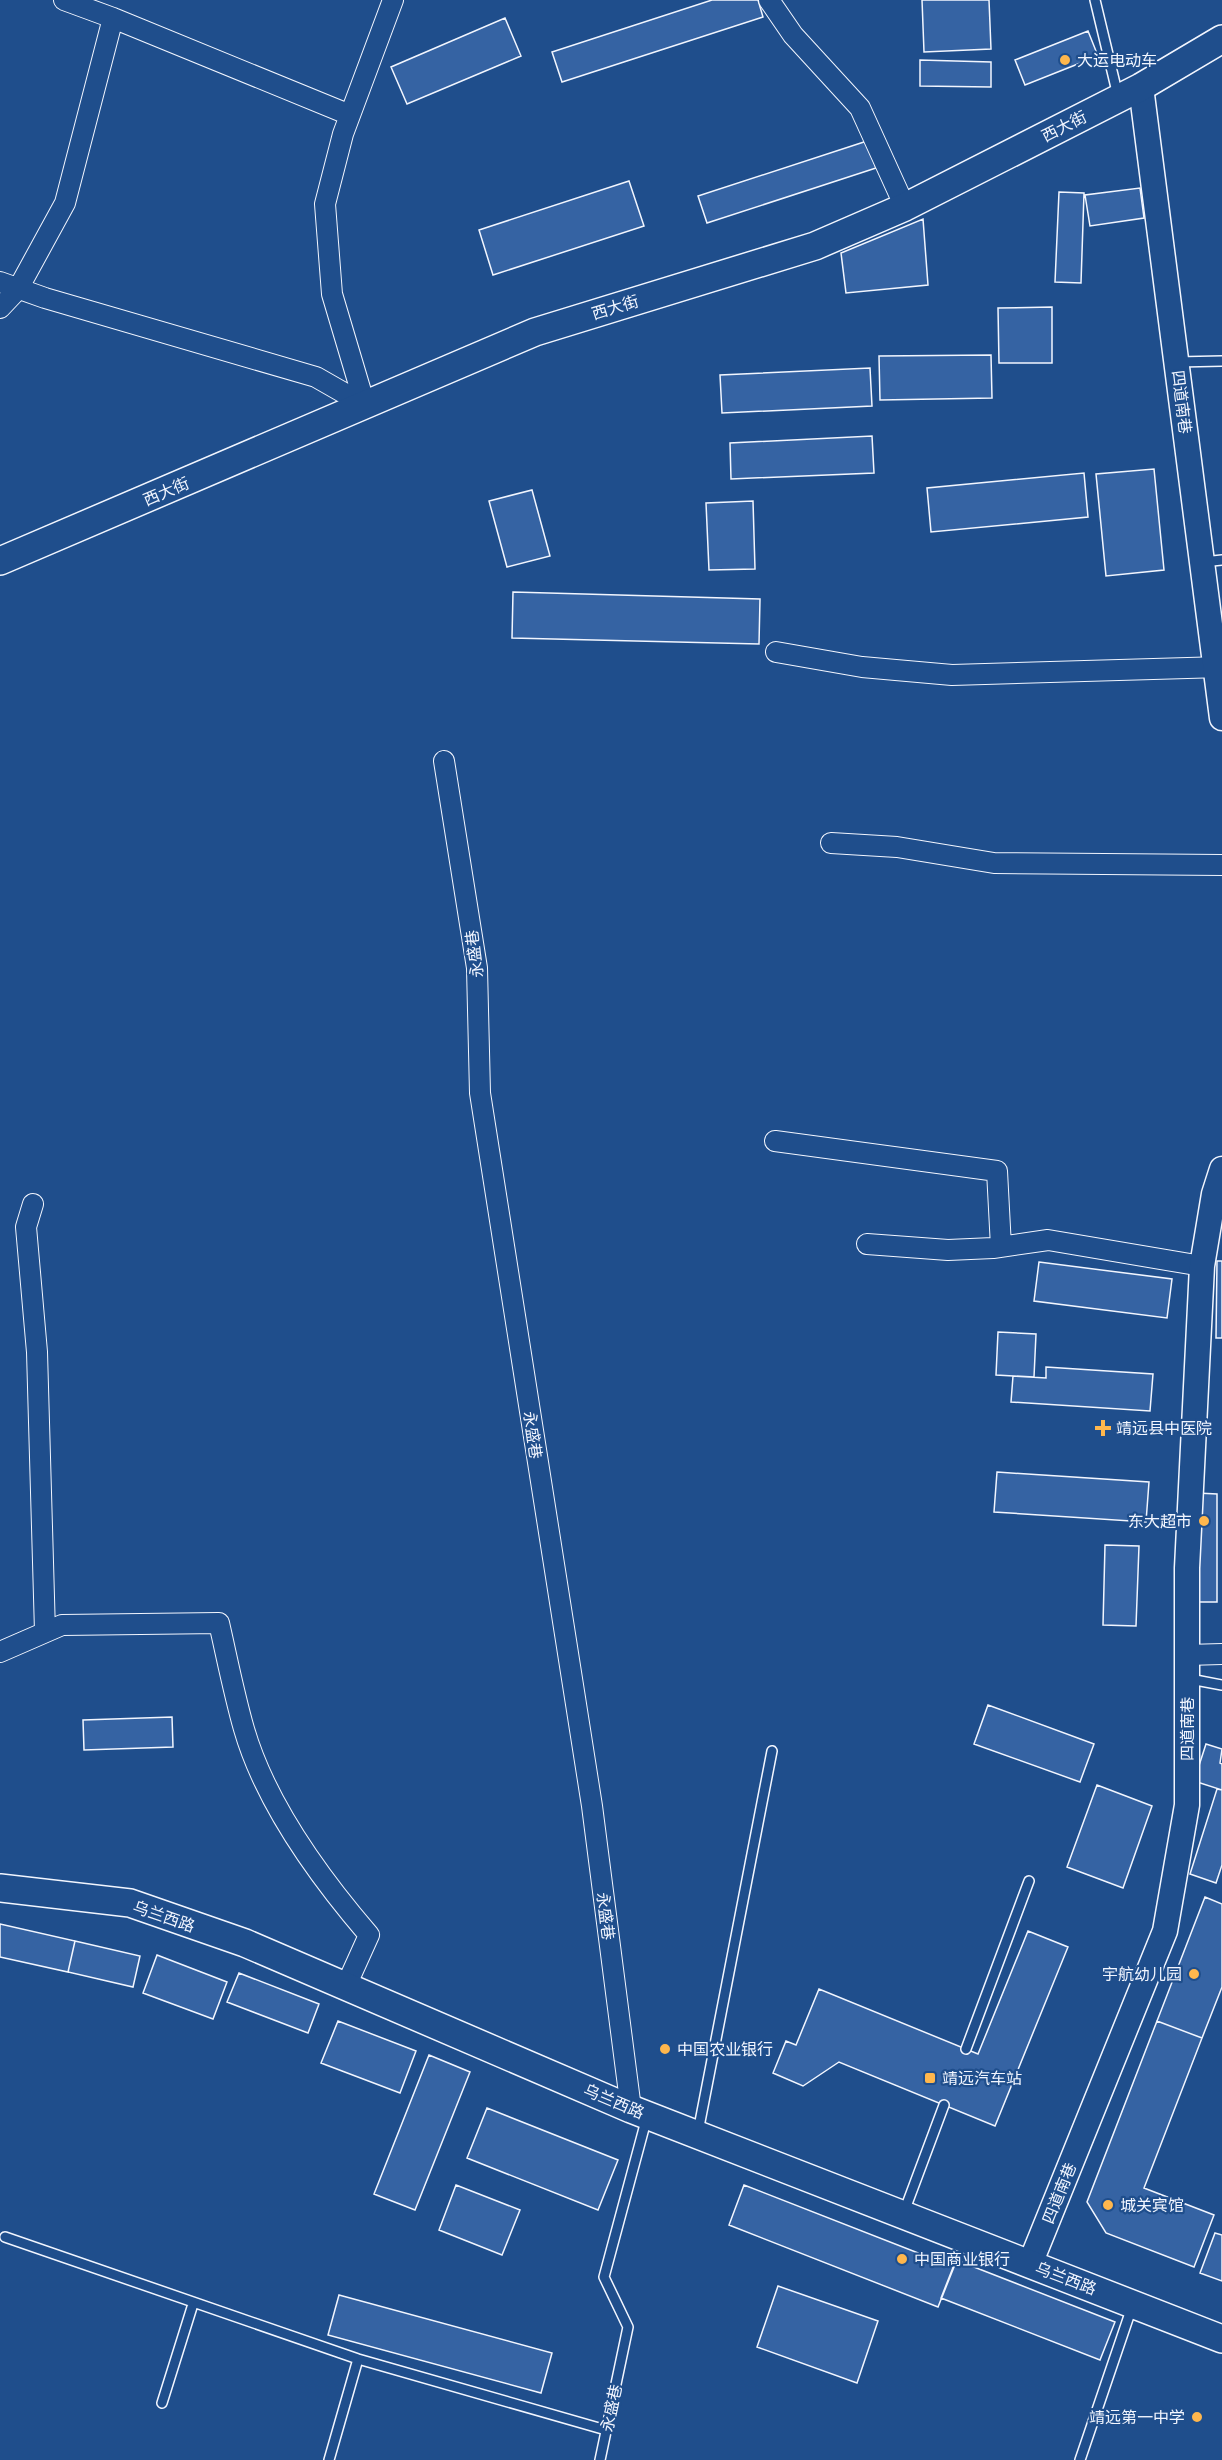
<svg xmlns="http://www.w3.org/2000/svg" width="1222" height="2460" font-family="'Libre Baskerville','Noto Sans SC',serif">
<rect width="100%" height="100%" fill="#1f4e8c"/>
<path fill="#3563a3" stroke="#f2f6ff" stroke-width="1.5" d="M 712,0 L 758,0 L 763,17 L 562,82 L 552,52 Z
M 922,0 L 989,0 L 991,49 L 924,52 Z
M 505,18 L 521,56 L 407,104 L 391,67 Z
M 1088,31 L 1098,56 L 1025,85 L 1015,60 Z
M 920,60 L 991,62 L 991,87 L 920,86 Z
M 867,141 L 876,168 L 707,223 L 698,196 Z
M 629,181 L 644,226 L 493,275 L 479,230 Z
M 1140,188 L 1144,218 L 1090,226 L 1085,195 Z
M 1059,192 L 1084,193 L 1081,283 L 1055,282 Z
M 923,219 L 928,285 L 846,293 L 841,253 Z
M 1052,307 L 1052,363 L 999,363 L 998,308 Z
M 991,355 L 992,398 L 880,400 L 879,356 Z
M 870,368 L 872,406 L 722,413 L 720,375 Z
M 872,436 L 874,473 L 731,479 L 730,443 Z
M 1154,469 L 1164,570 L 1106,576 L 1096,474 Z
M 1084,473 L 1088,517 L 931,532 L 927,488 Z
M 532,490 L 550,556 L 507,567 L 489,501 Z
M 753,501 L 755,569 L 709,570 L 706,503 Z
M 513,592 L 760,599 L 759,644 L 512,638 Z
M 1217,1261 L 1222,1261 L 1222,1338 L 1216,1338 Z
M 1039,1262 L 1172,1279 L 1167,1318 L 1034,1301 Z
M 998,1332 L 1036,1334 L 1034,1377 L 996,1375 Z
M 1046,1367 L 1153,1374 L 1150,1411 L 1011,1402 L 1013,1376 L 1046,1378 Z
M 997,1472 L 1149,1482 L 1146,1522 L 994,1512 Z
M 1197,1493 L 1217,1494 L 1217,1602 L 1197,1602 Z
M 1105,1545 L 1139,1546 L 1136,1626 L 1103,1625 Z
M 988,1705 L 1094,1744 L 1080,1782 L 974,1744 Z
M 172,1717 L 173,1747 L 84,1750 L 83,1720 Z
M 1206,1744 L 1222,1749 L 1220,1763 L 1222,1764 L 1222,1790 L 1194,1781 Z
M 1097,1785 L 1152,1806 L 1123,1888 L 1067,1867 Z
M 1217,1789 L 1222,1790 L 1222,1865 L 1216,1883 L 1190,1874 Z
M 1205,1897 L 1222,1904 L 1222,1987 L 1202,2038 L 1157,2021 Z
M 0,1924 L 75,1941 L 68,1972 L 0,1957 Z
M 1028,1931 L 1068,1947 L 995,2126 L 839,2062 L 803,2086 L 773,2073 L 786,2041 L 796,2045 L 819,1989 L 978,2054 Z
M 75,1941 L 140,1956 L 133,1987 L 68,1972 Z
M 157,1955 L 227,1982 L 213,2019 L 143,1993 Z
M 239,1973 L 319,2004 L 308,2033 L 227,2002 Z
M 338,2021 L 416,2051 L 400,2093 L 321,2063 Z
M 1157,2021 L 1202,2038 L 1144,2188 L 1214,2215 L 1194,2267 L 1106,2233 L 1087,2202 Z
M 429,2055 L 470,2072 L 415,2210 L 374,2194 Z
M 487,2108 L 618,2160 L 598,2210 L 467,2158 Z
M 456,2185 L 520,2210 L 502,2255 L 439,2230 Z
M 744,2185 L 954,2267 L 938,2307 L 729,2225 Z
M 1215,2233 L 1222,2235 L 1222,2281 L 1200,2273 Z
M 956,2260 L 1115,2322 L 1100,2360 L 941,2298 Z
M 778,2286 L 878,2321 L 857,2383 L 757,2347 Z
M 339,2295 L 552,2353 L 541,2393 L 328,2335 Z"/>
<g fill="none" stroke-linecap="round" stroke-linejoin="round">
<g stroke="#f2f6ff" stroke-width="12">
<path id="service" d="M 1095,0 L 1118,96
M 1177,362 L 1222,361
M 1203,562 L 1222,560
M 1190,1679 L 1222,1685
M 966,2049 L 1029,1881
M 698,2132 L 772,1751
M 904,2212 L 944,2105
M 5,2237 L 358,2359 L 606,2430
M 162,2403 L 193,2304
M 329,2460 L 358,2359
M 600,2460 L 628,2327 L 604,2277 L 647,2117
M 1080,2460 L 1132,2307"/>
</g>
<g stroke="#f2f6ff" stroke-width="22">
<path id="minor" d="M 64,0 L 113,18 L 350,115
M 769,0 L 793,35 L 860,108 L 905,207
M 0,282 L 45,298 L 316,377 L 365,405
M 0,308 L 18,289 L 65,203 L 113,18
M 365,405 L 332,294 L 325,204 L 343,134 L 393,0
M 776,652 L 862,667 L 952,675 L 1222,667
M 444,761 L 477,968 L 480,1093 L 592,1806 L 631,2109
M 831,843 L 897,847 L 994,863 L 1222,865
M 775,1141 L 997,1171 L 1001,1247
M 33,1204 L 26,1227 L 37,1352 L 45,1632
M 867,1244 L 948,1250 L 993,1248 L 1048,1240 L 1202,1266
M 0,1652 L 62,1625 L 219,1623 C 227,1658 234,1694 244,1729 C 265,1802 320,1878 369,1935 L 346,1986
M 1187,1655 L 1222,1654"/>
</g>
<g stroke="#f2f6ff" stroke-width="27">
<path id="tertiary" d="M 1141,87 L 1222,718
M 1030,2264 L 1165,1931 L 1187,1805 L 1187,1568 L 1202,1266 L 1214,1194 L 1222,1169"/>
</g>
<g stroke="#f2f6ff" stroke-width="30">
<path id="secondary" d="M 0,561 L 535,332 L 815,246 L 905,207 L 1141,87 L 1222,39
M 0,1888 L 130,1903 L 245,1943 L 631,2109 L 1222,2339"/>
</g>
<use href="#service" stroke="#1f4e8c" stroke-width="9"/>
<use href="#minor" stroke="#1f4e8c" stroke-width="20"/>
<use href="#tertiary" stroke="#1f4e8c" stroke-width="24"/>
<use href="#secondary" stroke="#1f4e8c" stroke-width="27"/>
</g>
<g fill="#ffb74d" stroke="#1f4e8c" stroke-width="2">
<circle cx="1065" cy="60" r="6"/>
<path d="M1100 1419h6v6h6v6h-6v6h-6v-6h-6v-6h6z"/>
<circle cx="1204" cy="1521" r="6"/>
<circle cx="1194" cy="1974" r="6"/>
<circle cx="665" cy="2049" r="6"/>
<rect x="924" y="2072" width="12" height="12" rx="3"/>
<circle cx="1108" cy="2205" r="6"/>
<circle cx="902" cy="2259" r="6"/>
<circle cx="1197" cy="2417" r="6"/>
</g>
<g text-anchor="middle" dominant-baseline="central" stroke-width="4.5" stroke-linejoin="round" paint-order="stroke">
<g font-size="16" fill="#f2f6ff" stroke="#1f4e8c" text-anchor="start">
<text x="1077" y="60">大运电动车</text>
<text x="1116" y="1428">靖远县中医院</text>
<text x="1192" y="1521" text-anchor="end">东大超市</text>
<text x="1182" y="1974" text-anchor="end">宇航幼儿园</text>
<text x="677" y="2049">中国农业银行</text>
<text x="942" y="2078">靖远汽车站</text>
<text x="1120" y="2205">城关宾馆</text>
<text x="914" y="2259">中国商业银行</text>
<text x="1185" y="2417" text-anchor="end">靖远第一中学</text>
</g>
<g font-size="16" fill="#f2f6ff" stroke="#1f4e8c">
<text transform="translate(1064 126) rotate(-27)">西大街</text>
<text transform="translate(615 307) rotate(-17)">西大街</text>
<text transform="translate(1182 402) rotate(83)">四道南巷</text>
<text transform="translate(166 491) rotate(-23)">西大街</text>
<text transform="translate(474 954) rotate(-97)">永盛巷</text>
<text transform="translate(533 1435) rotate(82)">永盛巷</text>
<text transform="translate(1187 1729) rotate(-90)">四道南巷</text>
<text transform="translate(164 1916) rotate(19)">乌兰西路</text>
<text transform="translate(606 1916) rotate(83)">永盛巷</text>
<text transform="translate(614 2101) rotate(23)">乌兰西路</text>
<text transform="translate(1059 2193) rotate(-68)">四道南巷</text>
<text transform="translate(1066 2278) rotate(21)">乌兰西路</text>
<text transform="translate(611 2408) rotate(-78)">永盛巷</text>
</g>
</g>
</svg>
